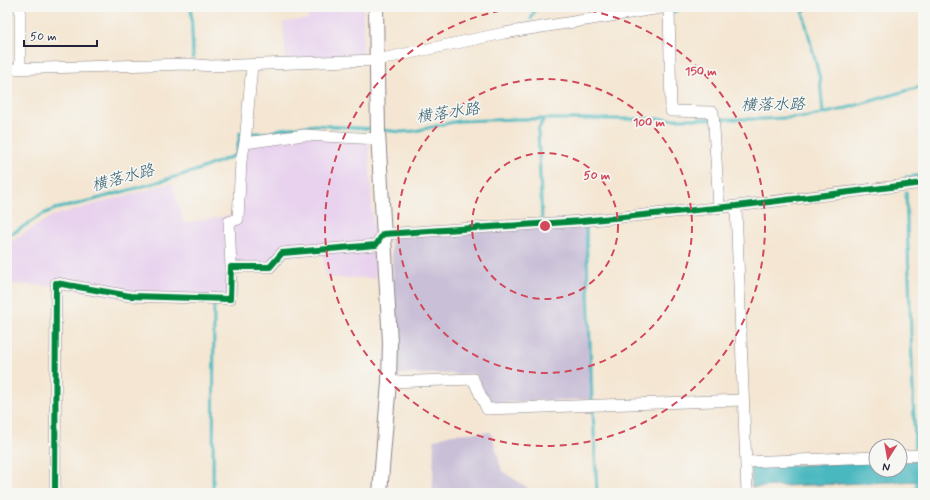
<svg xmlns="http://www.w3.org/2000/svg" width="930" height="500" font-family="Mynerve,'Klee One',sans-serif">
<rect width="100%" height="100%" fill="#f6f6f2"/>
<filter id="ink" filterUnits="userSpaceOnUse"><feTurbulence type="fractalNoise" baseFrequency=".025" numOctaves="2"/><feDisplacementMap in="SourceGraphic" scale="8" xChannelSelector="R" yChannelSelector="G"/><feConvolveMatrix kernelMatrix="1 2 1 2 8 2 1 2 1" color-interpolation-filters="sRGB"/></filter>
<filter id="wash" filterUnits="userSpaceOnUse"><feTurbulence type="fractalNoise" baseFrequency=".012" numOctaves="4" result="noise"/><feDisplacementMap in="SourceGraphic" scale="16" xChannelSelector="R" yChannelSelector="G"/><feGaussianBlur stdDeviation="0.9" result="paint"/><feColorMatrix in="noise" values="0 0 0 0 0 0 0 0 0 0 0 0 0 0 0 0 0 1.4 0 .05"/><feComposite in="paint" operator="in"/></filter>
<g filter="url(#wash)">
<rect width="100%" height="100%" fill="#f4e6d2"/>
<path fill="#e8d2ee" d="M 308,7 L 363,7 L 363,56 L 286,59 L 283,22 L 308,19 Z
M 305,131 L 368,134 L 376,278 L 326,278 L 323,255 L 283,256 L 270,271 L 235,270 L 233,304 L 130,300 L 58,286 L 7,284 L 7,244 L 52,216 L 172,183 L 184,223 L 233,215 L 237,140 Z"/>
<path fill="#c9bfd7" d="M 586,218 L 592,399 L 488,403 L 476,374 L 395,374 L 396,318 L 390,231 Z
M 491,432 L 502,471 L 535,493 L 431,493 L 433,486 L 434,440 L 451,434 Z"/>
<path fill="#49b8bf" stroke="#366d7d" d="M 923,460 L 923,481 L 752,487 L 751,467 L 876,462 L 876,470 L 900,470 L 900,461 Z"/>
<g fill="none" stroke-linecap="round" stroke-linejoin="round">
<path stroke="#49b8bf" stroke-width="3" d="M 191,7 L 193,58
M 808,7 L 803,13 L 820,79 L 823,114
M 673,12 L 685,7
M 531,19 L 536,7
M 382,130 L 401,132 L 415,131 L 458,121 L 518,119 L 762,119 L 807,117 L 840,110 L 923,86
M 906,177 L 923,175
M 235,179 L 236,155
M 906,192 L 915,447
M 542,221 L 538,130 L 543,120
M 586,226 L 592,399
M 7,237 L 43,214 L 55,209 L 82,203 L 151,184 L 195,171 L 236,155 L 240,133 L 269,133 L 281,129 L 315,125 L 375,129
M 593,411 L 597,493
M 917,481 L 917,493
M 213,493 L 214,303 L 217,303"/>
</g>
</g>
<g filter="url(#ink)">
<g fill="none" stroke-linecap="round" stroke-linejoin="round">
<g stroke="#8b8486" stroke-width="12">
<path id="minor" d="M 669,7 L 671,111 L 713,112 L 719,207
M 7,69 L 187,64 L 211,66 L 377,60 L 504,33 L 667,7
M 20,69 L 20,7
M 245,143 L 304,135 L 378,139
M 736,206 L 747,493
M 231,267 L 229,222 L 238,219 L 241,161 L 245,143 L 252,65
M 389,382 L 473,379 L 487,409 L 743,400
M 900,456 L 923,455
M 746,462 L 876,457
M 55,493 L 56,283 L 130,296 L 230,299 L 231,267 L 270,267 L 282,253 L 376,245 L 383,234 L 582,221 L 736,206 L 923,183"/>
</g>
<g stroke="#8b8486" stroke-width="16">
<path id="tertiary" d="M 376,7 L 378,133 L 390,342 L 389,382 L 380,493"/>
</g>
<use href="#minor" stroke="#fff" stroke-width="11"/>
<use href="#tertiary" stroke="#fff" stroke-width="14"/>
<g stroke="#f6f6f2" stroke-width="8">
<path id="cycleway" d="M 55,493 L 56,283 L 130,296 L 230,299 L 231,267 L 270,267 L 282,253 L 376,245 L 383,234 L 582,221 L 736,206 L 923,183"/>
</g>
<use href="#cycleway" stroke="#00873e" stroke-width="6"/>
</g>
</g>
<g fill="none" stroke="#d1495b" stroke-width="2" stroke-dasharray="7 5">
<circle cx="545" cy="226" r="73"/>
<circle cx="545" cy="226" r="147"/>
<path d="M566 7A220 220 0 1 1 524 7"/>
</g>
<g text-anchor="middle" dominant-baseline="central" stroke-width="3.5" stroke-linejoin="round" paint-order="stroke">
<g font-size="16" font-style="italic" fill="#325e70" stroke="#f6f6f2">
<text transform="translate(773 105) rotate(-1)">横落水路</text>
<text transform="translate(448 113) rotate(-8)">横落水路</text>
<text transform="translate(123 178) rotate(-15)">横落水路</text>
</g>
</g>
<circle cx="545" cy="226" r="6" fill="#d1495b" stroke="#f6f6f2" stroke-width="2"/>
<g font-size="12" text-anchor="middle" font-weight="bold" fill="#d1495b" stroke="#f6f6f2" stroke-width="3.5" stroke-linejoin="round" paint-order="stroke">
<text x="701" y="75">150 m</text>
<text x="649" y="126">100 m</text>
<text x="597" y="179">50 m</text>
</g>
<rect width="930" height="500" fill="none" stroke="#f6f6f2" stroke-width="24"/>
<g transform="translate(888 458) rotate(191)"><circle r="19" fill="#f6f6f2" stroke="#a1a1a9"/>
<path d="M0-3L7 15L0 10L-7 15Z" fill="#d1495b"/>
<text y="-6" font-size="11" font-weight="bold" text-anchor="middle" fill="#22223b">N</text>
</g>
<path d="M24 40v6h73v-6" fill="none" stroke="#22223b" stroke-width="2"/>
<text x="30" y="40" font-size="12" fill="#22223b" stroke="#f6f6f2" stroke-width="3" paint-order="stroke">50 m</text>
</svg>
